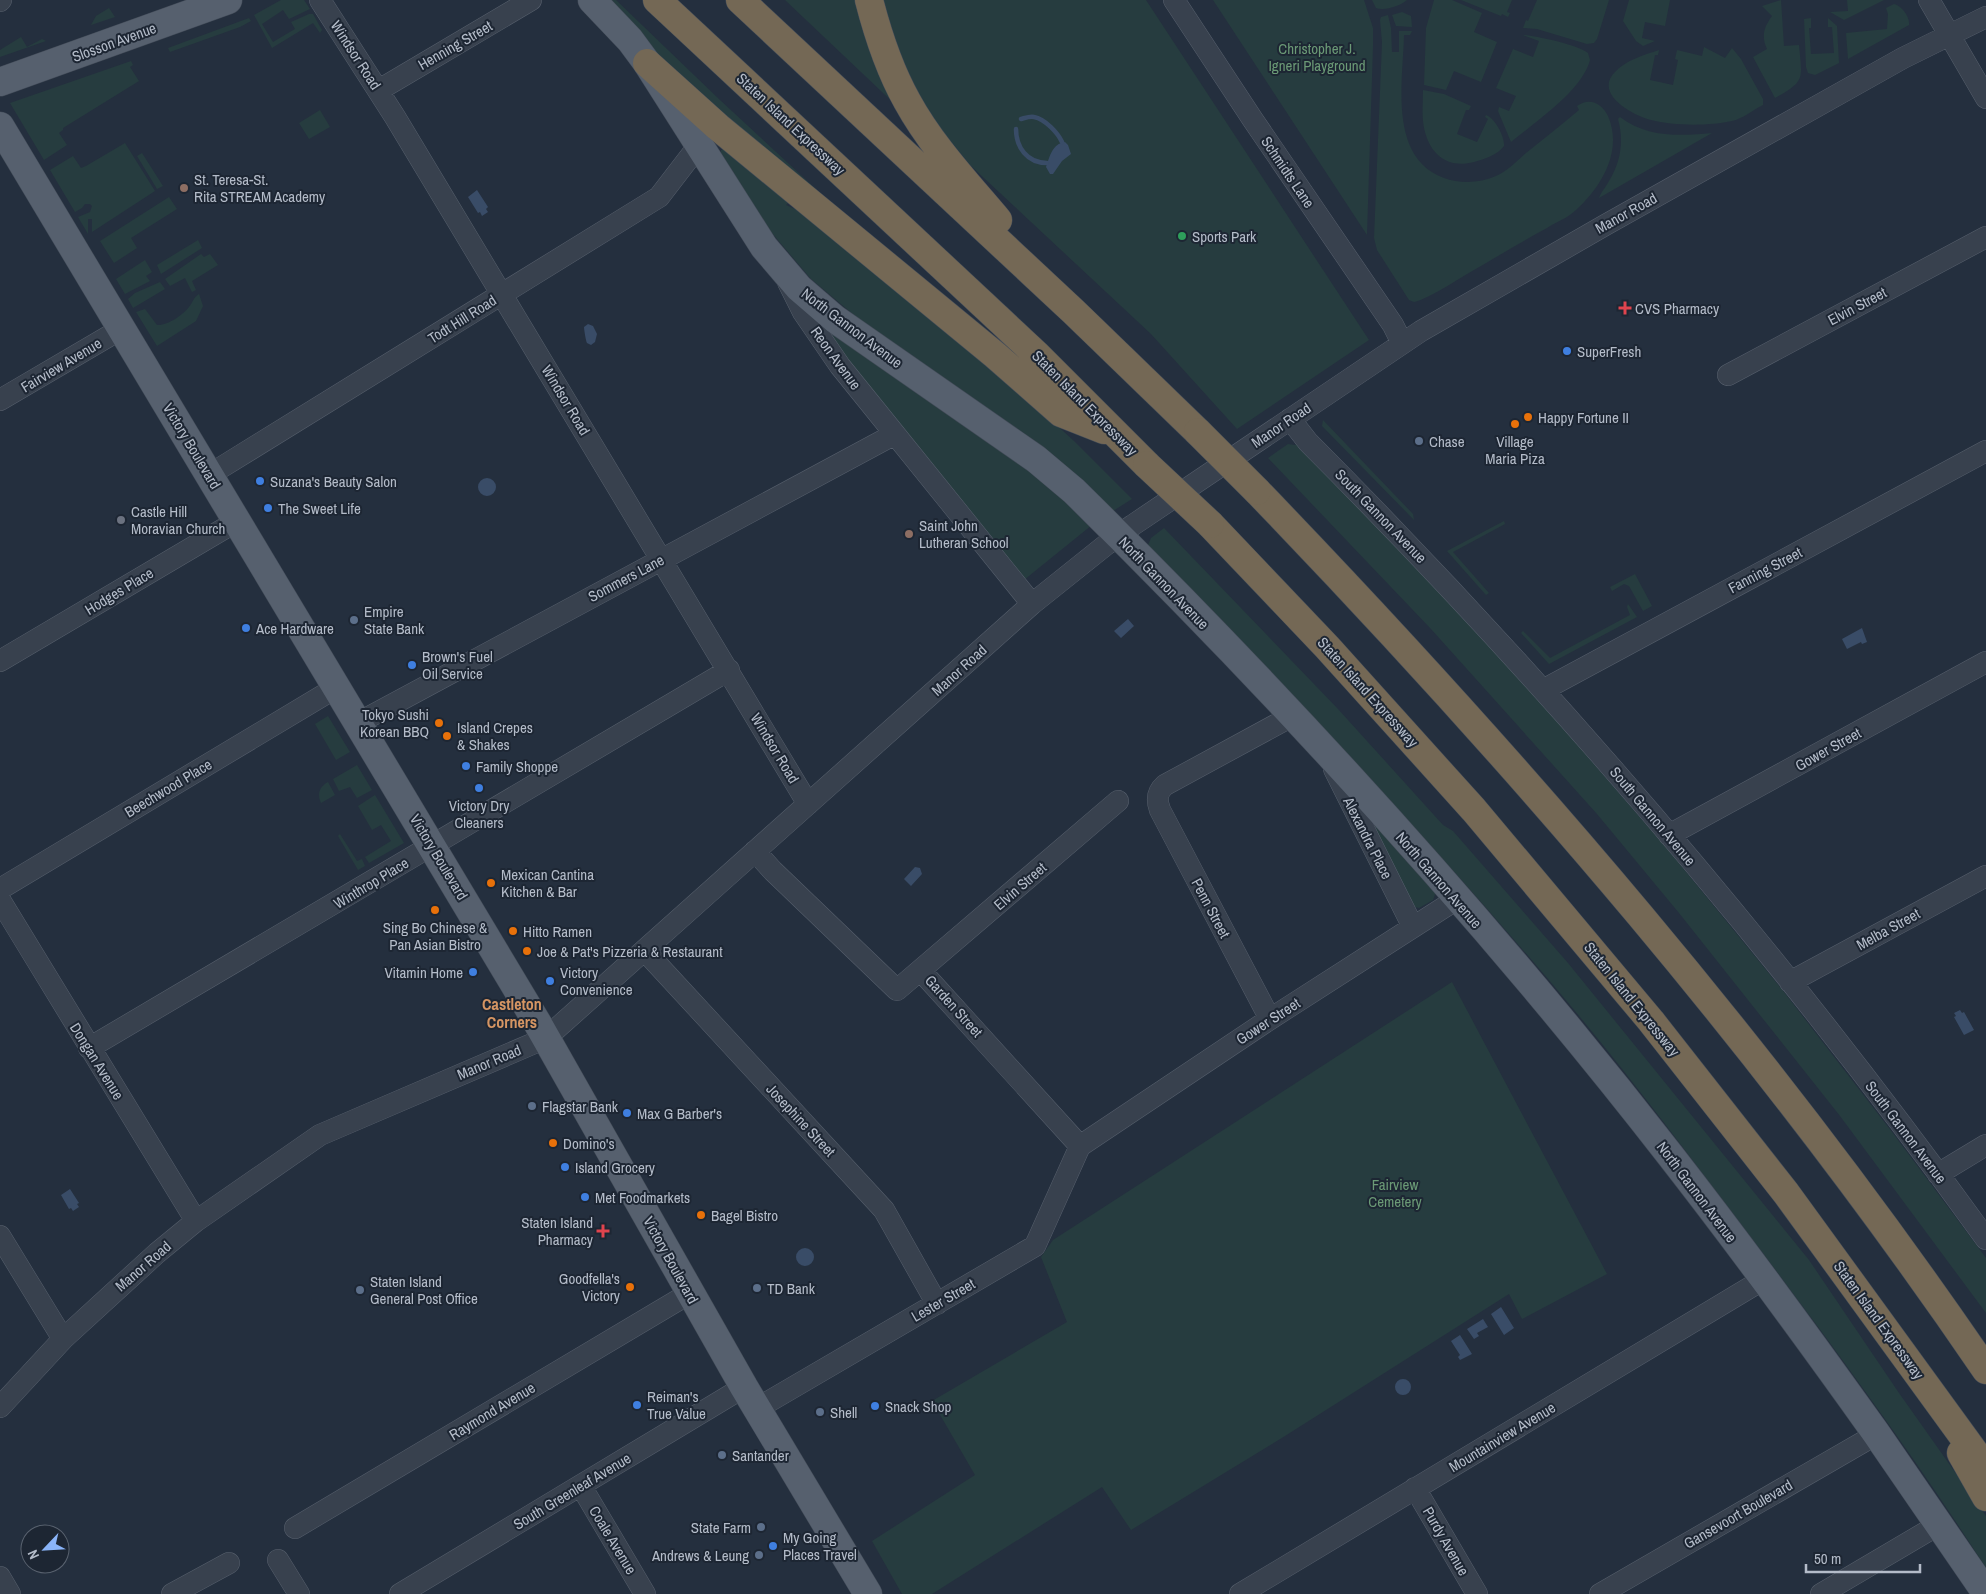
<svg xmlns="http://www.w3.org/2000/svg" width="1986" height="1594" font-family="'Archivo Narrow',sans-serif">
<rect width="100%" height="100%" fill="#242f3e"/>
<path fill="#263c3f" d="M 281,0 L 304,0 L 310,9 L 289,19 L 283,10 L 262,24 L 273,42 L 295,29 L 291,22 L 309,14 L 313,14 L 322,30 L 320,33 L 313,23 L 272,48 L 254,15 Z
M 607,0 L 616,0 L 720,100 L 883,251 L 669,69 Z
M 785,0 L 865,0 L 901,110 Z
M 883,0 L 1146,0 L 1369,340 L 1237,429 L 1151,334 L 970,165 L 935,122 L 905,72 L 889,30 Z
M 1213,0 L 1364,0 L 1373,28 L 1373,46 L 1367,235 Z
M 1372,0 L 1407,0 C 1400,6 1385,11 1376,8 Z
M 1434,0 L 1452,0 L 1482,13 L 1474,32 L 1497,42 L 1481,82 L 1454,71 L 1446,90 L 1424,85 L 1426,28 Z
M 1461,0 L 1512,0 L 1507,12 L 1510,13 L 1508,17 L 1502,14 L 1501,16 Z
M 1537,0 L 1609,0 L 1597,39 L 1594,43 L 1587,44 L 1537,29 L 1523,28 L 1526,20 L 1528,21 Z
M 1629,0 L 1670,0 L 1665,26 L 1645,22 L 1642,38 L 1655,41 L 1643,46 L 1636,41 L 1623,21 Z
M 1781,0 L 1784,46 L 1799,45 C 1802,79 1806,81 1775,98 L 1753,57 L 1767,49 C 1761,36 1764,27 1772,16 L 1762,6 Z
M 1847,0 L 1884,0 L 1844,20 L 1830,12 L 1848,11 Z
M 1894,4 C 1902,6 1910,17 1909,25 L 1848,59 L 1846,33 L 1887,29 L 1888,14 L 1886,8 Z
M 109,8 L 115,17 L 91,25 L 96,16 Z
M 1402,12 L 1411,16 L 1412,27 L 1396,26 L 1392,15 Z
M 1388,15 L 1391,28 L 1392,52 L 1399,52 L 1399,31 L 1412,31 L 1410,35 L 1404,35 C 1403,82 1388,157 1444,178 C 1460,184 1481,183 1496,176 C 1507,171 1517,161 1526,153 C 1544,139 1562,124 1579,110 L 1577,106 C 1589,97 1602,103 1608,116 C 1623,150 1602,187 1576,210 C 1568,218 1556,222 1547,228 C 1525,240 1503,253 1481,266 C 1466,274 1429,299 1414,302 L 1409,300 L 1377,250 L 1374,238 L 1382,42 L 1380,20 L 1381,17 Z
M 249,18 L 251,21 L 240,27 L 170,52 L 168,48 Z
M 1811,18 L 1811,28 L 1809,28 L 1811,54 L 1834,53 L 1832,27 L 1828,27 L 1828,18 L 1837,26 L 1839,63 L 1815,75 L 1808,73 L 1806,67 L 1804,19 Z
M 1523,35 C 1537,36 1578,45 1588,53 L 1590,60 C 1582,91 1535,122 1511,142 L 1498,111 L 1499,107 L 1509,111 L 1516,96 L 1496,88 L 1513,49 L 1533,57 L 1539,41 Z
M 21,37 L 27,47 L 42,39 L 46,41 L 0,57 L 0,50 Z
M 1704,47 L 1725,58 L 1732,48 L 1741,59 L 1763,99 L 1763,105 C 1753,110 1742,119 1732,121 C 1710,126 1673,126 1651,120 C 1634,116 1593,94 1615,72 C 1626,60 1644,55 1659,50 L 1658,55 L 1655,55 L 1650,80 L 1673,85 L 1678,60 L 1675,59 L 1677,50 L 1702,56 Z
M 131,61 L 133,65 L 130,67 L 139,81 L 63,128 L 63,130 L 59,133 L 67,145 L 44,160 L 10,103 Z
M 1423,90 L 1444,94 L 1471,106 L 1469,110 L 1466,110 L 1457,134 L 1477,142 L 1488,119 L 1485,117 L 1486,115 C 1495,118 1505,137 1504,146 C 1497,155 1485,159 1474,162 C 1444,170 1426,150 1423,121 C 1422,111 1423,100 1423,90 Z
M 320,110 L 330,127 L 309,139 L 299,123 Z
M 1620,117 C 1647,138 1681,136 1712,133 L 1599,198 C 1601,192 1606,187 1609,181 C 1621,161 1624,141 1618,119 Z
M 125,143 L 155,191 L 92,232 L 92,219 L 88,219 L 88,234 L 78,217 L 90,212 L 92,206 L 90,204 L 85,204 L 82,208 L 75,212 L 50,170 L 73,156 L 81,168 L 86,166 Z
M 721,150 L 727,150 L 790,201 L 786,205 L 804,213 L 1028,399 L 1074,441 L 1132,499 L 1113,511 L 1033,441 L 981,404 L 879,336 L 811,279 L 771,232 L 721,158 Z
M 142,153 L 163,186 L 157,189 L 137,156 Z
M 169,197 L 177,209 L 131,238 L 137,248 L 114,263 L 100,241 Z
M 198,240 L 202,248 L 161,274 L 157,265 Z
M 201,254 L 204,257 L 210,254 L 218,265 L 192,281 L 196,290 L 192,292 L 185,278 L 170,286 L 165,279 Z
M 145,260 L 152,272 L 146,276 L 150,281 L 125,294 L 116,279 Z
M 160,282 L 165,289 L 133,308 L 128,299 L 135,293 Z
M 199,294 L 203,306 L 196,321 L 157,346 L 136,312 L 145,309 L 157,325 C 167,326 183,315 189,307 C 193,302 193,298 199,294 Z
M 823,321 L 1042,476 L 1092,525 L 1024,580 L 838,355 Z
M 1323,420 L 1413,514 L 1414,520 L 1322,426 Z
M 1299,442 L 1532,692 L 1669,851 L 1784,992 L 1892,1132 L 1986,1258 L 1986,1313 L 1840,1116 L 1679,913 L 1597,814 L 1431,629 L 1268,458 L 1288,444 L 1295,445 Z
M 1504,521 L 1505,524 L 1453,552 L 1489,593 L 1486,595 L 1447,551 Z
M 1164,528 L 1338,709 L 1443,825 L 1453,831 L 1568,963 L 1809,1260 L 1899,1393 L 1986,1516 L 1986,1568 C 1912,1452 1830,1342 1747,1232 C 1691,1158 1635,1083 1575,1011 C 1440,850 1294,697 1148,545 L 1151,538 Z
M 1635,574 L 1652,606 L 1643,611 L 1629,586 L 1624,584 L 1612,591 L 1610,587 Z
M 1628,604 L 1637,617 L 1549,664 L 1521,633 L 1523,631 L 1550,658 L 1630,615 L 1627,607 Z
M 328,716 L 350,752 L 336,760 L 315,724 Z
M 357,765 L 372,790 L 357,798 L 350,787 L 339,791 L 333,779 Z
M 328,782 L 335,795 L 321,803 C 317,794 319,787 328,782 Z
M 375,795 L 404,843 L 369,863 L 365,857 L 391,841 L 381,825 L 372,830 L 358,806 Z
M 1362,808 L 1436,892 L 1433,900 L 1419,908 L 1415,907 Z
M 340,834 L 357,861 L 362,859 L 365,866 L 358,870 L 338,836 Z
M 1452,982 L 1607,1274 L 1522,1319 L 1509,1294 L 1285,1436 L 1131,1530 L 1102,1487 L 932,1594 L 902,1594 L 872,1541 L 975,1475 L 932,1401 L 1067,1322 L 1041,1257 L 1053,1240 Z"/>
<path fill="#394c67" d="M 1065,142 L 1068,145 L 1071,154 L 1062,161 L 1053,174 L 1050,174 L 1046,167 C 1050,156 1052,144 1065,142 Z
M 477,190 L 488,207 L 486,209 L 488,212 L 482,216 L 480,212 L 478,213 L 468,197 Z
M 588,324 L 593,326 L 597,334 L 595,342 L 591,345 L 587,343 C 586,342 584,329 584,327 Z
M478 487a9 9 0 1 1 18 0a9 9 0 1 1-18 0Z
M 1128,619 L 1134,626 L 1121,638 L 1114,631 Z
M 1862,628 L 1867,642 L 1862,644 L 1861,642 L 1847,649 L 1842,639 Z
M 915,867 L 920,868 L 922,874 L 911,886 L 904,879 Z
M 1960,1010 L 1962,1013 L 1964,1012 L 1974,1030 L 1964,1035 L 1954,1017 L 1956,1016 L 1954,1013 Z
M 70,1189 L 79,1203 L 77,1204 L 79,1207 L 73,1211 L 71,1208 L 69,1209 L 61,1195 Z
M796 1257a9 9 0 1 1 18 0a9 9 0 1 1-18 0Z
M 1501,1307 L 1514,1328 L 1504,1335 L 1491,1314 Z
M 1483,1319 L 1488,1327 L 1477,1333 L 1479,1336 L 1474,1339 L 1467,1329 Z
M 1460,1335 L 1472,1354 L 1460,1360 L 1458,1357 L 1460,1355 L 1451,1341 Z
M1395 1387a8 8 0 1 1 16 0a8 8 0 1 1-16 0Z"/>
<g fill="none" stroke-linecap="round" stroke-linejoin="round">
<path stroke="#394c67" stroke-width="4.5" d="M 1021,119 C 1025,118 1030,116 1034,117 C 1045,119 1058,133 1062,142
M 1016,129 C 1016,147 1027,163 1047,163"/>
<g stroke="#565f6c" stroke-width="22">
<path id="minor" d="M 320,0 L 395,117 L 808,804
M 1174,0 L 1253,120 L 1393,325 L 1402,343
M 1929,0 L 1986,98
M 0,1 L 1,0
M 379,90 L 531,0
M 788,282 L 803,312 L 840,366 L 1032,604
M 1728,375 L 1986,237
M 0,400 L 121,329
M 1290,419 L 1308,442 C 1554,689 1782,956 1986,1239
M 209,475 L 659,197 L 699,145
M 0,661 L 237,521
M 1543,690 L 1986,451
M 358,723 L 895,434
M 1334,769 L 1413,927
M 1669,835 L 1986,662
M 755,851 L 773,871 L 897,990 L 1118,801
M 0,889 L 337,687
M 0,900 L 196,1221
M 645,951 L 884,1210 L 937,1304
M 921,971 L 1080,1146
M 1790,982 L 1986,876
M 1270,1019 L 1160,810 C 1156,799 1157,792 1165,785 L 1292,716
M 89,1048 L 729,670
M 1080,1146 L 1270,1019 L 1457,899
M 1938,1174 L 1986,1145
M 0,1236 L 63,1339
M 0,1407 L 63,1339 L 157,1253 L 196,1221 L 320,1135 L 546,1038 L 1032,604 L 1107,544 L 1133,525 L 1421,331 L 1607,224 L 1903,58 L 1986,17
M 756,1409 L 1035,1246 L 1080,1146
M 581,1486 L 645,1594
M 1415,1488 L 1477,1594
M 295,1528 L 690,1293
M 278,1560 L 299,1594
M 0,1577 L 10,1594
M 172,1594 L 229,1563
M 400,1594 L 744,1387
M 1240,1594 L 1764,1279
M 1600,1594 L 1877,1434
M 1821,1594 L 1938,1525"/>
</g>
<g stroke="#414a57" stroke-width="29">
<path id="major" d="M 592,0 L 630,40 L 647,63 L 764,247 L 799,288 L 835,319 L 1036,459 L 1074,491 C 1285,699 1488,921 1670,1155 C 1741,1246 1809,1339 1876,1433 C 1913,1486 1949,1540 1986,1593
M 0,82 L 228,0
M 0,126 L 538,1024 L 744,1387 L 868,1594"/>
</g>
<g stroke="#434c59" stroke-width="29">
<path id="highway" d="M 657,0 L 1036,354 L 1147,465
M 740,0 L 1074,312 L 1198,432
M 869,0 C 878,35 889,69 907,101 C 931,145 966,182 998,220
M 647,63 L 718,127 L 995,355 L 1061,413 L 1104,430
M 1257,491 C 1522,766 1771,1055 1986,1370
M 1210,524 L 1327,647 L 1474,810 L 1651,1021 L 1786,1193 L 1986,1468
M 1961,1453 L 1986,1497"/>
</g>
<use href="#minor" stroke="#38414e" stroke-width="21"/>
<use href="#major" stroke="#56606e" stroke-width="28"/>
<use href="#highway" stroke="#746855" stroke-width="28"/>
<g stroke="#434c59" stroke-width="29" stroke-linecap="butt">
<path id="highway-bridge" d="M 1198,432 L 1257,491
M 1147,465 L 1210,524"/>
</g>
<use href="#highway-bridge" stroke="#746855" stroke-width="28"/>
</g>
<g fill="#8d6e63" stroke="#1d2633" stroke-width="2">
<circle cx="184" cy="188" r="5"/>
<circle cx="909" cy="534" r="5"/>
</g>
<circle fill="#2e9e5b" stroke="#1d2633" stroke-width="2" cx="1182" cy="236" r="5"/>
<g fill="#e0444e" stroke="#1d2633" stroke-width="2">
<path d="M1622.5 300.5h5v5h5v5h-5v5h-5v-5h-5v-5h5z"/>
<path d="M600.5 1223.5h5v5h5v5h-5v5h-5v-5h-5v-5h5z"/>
</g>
<g fill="#3f7fe0" stroke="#1d2633" stroke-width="2">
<circle cx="1567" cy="351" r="5"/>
<circle cx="260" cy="481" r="5"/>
<circle cx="268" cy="508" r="5"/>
<circle cx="246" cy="628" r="5"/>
<circle cx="412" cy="665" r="5"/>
<circle cx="466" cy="766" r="5"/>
<circle cx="479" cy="788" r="5"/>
<circle cx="473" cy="972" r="5"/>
<circle cx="550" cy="981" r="5"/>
<circle cx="627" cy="1113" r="5"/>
<circle cx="565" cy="1167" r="5"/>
<circle cx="585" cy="1197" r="5"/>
<circle cx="637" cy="1405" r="5"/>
<circle cx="875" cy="1406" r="5"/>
<circle cx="773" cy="1546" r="5"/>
</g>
<g fill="#e8710a" stroke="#1d2633" stroke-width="2">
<circle cx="1528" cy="417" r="5"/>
<circle cx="1515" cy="424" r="5"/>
<circle cx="439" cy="723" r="5"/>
<circle cx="447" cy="736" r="5"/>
<circle cx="491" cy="883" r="5"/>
<circle cx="435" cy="910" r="5"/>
<circle cx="513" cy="931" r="5"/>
<circle cx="527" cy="951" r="5"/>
<circle cx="553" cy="1143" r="5"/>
<circle cx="701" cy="1215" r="5"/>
<circle cx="630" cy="1287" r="5"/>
</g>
<g fill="#5c6f8a" stroke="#1d2633" stroke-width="2">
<circle cx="1419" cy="441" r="5"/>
<circle cx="354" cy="620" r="5"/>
<circle cx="532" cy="1106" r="5"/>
<circle cx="757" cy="1288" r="5"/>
<circle cx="360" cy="1290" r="5"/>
<circle cx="820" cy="1412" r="5"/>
<circle cx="722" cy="1455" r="5"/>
<circle cx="761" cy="1527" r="5"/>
<circle cx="759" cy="1555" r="5"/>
</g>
<circle fill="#6b7280" stroke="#1d2633" stroke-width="2" cx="121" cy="520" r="5"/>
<g text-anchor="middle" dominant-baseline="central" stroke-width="4" stroke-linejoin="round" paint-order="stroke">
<g font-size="15" fill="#b4bcc9" stroke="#1d2633">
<text transform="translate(114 42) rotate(-20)">Slosson Avenue</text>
<text transform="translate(455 45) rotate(-30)">Henning Street</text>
<text transform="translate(356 55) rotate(57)">Windsor Road</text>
<text transform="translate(791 124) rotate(43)">Staten Island Expressway</text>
<text transform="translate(1288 172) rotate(56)">Schmidts Lane</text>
<text transform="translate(1626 213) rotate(-29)">Manor Road</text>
<text transform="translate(1857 306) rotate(-28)">Elvin Street</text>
<text transform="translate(462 319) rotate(-32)">Todt Hill Road</text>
<text transform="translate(852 328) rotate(37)">North Gannon Avenue</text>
<text transform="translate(836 358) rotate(54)">Reon Avenue</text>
<text transform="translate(61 365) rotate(-31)">Fairview Avenue</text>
<text transform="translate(566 400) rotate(59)">Windsor Road</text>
<text transform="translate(1085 403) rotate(45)">Staten Island Expressway</text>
<text transform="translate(1281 425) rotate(-34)">Manor Road</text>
<text transform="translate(192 446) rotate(59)">Victory Boulevard</text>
<text transform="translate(1381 516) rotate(46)">South Gannon Avenue</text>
<text transform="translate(1765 570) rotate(-28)">Fanning Street</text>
<text transform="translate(626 578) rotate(-28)">Sommers Lane</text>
<text transform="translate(1164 583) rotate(46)">North Gannon Avenue</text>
<text transform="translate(119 591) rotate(-31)">Hodges Place</text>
<text transform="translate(959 670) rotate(-42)">Manor Road</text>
<text transform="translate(1368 692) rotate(48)">Staten Island Expressway</text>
<text transform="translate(775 748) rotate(59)">Windsor Road</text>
<text transform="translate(1828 749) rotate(-29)">Gower Street</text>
<text transform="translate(168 788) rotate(-31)">Beechwood Place</text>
<text transform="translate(1653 816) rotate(50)">South Gannon Avenue</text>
<text transform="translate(1368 838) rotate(63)">Alexandra Place</text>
<text transform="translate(439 857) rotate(59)">Victory Boulevard</text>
<text transform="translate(1439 880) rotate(49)">North Gannon Avenue</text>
<text transform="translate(371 883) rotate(-31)">Winthrop Place</text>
<text transform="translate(1020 886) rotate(-41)">Elvin Street</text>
<text transform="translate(1211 908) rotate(62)">Penn Street</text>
<text transform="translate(1888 929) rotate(-29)">Melba Street</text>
<text transform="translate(1632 999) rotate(51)">Staten Island Expressway</text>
<text transform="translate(954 1006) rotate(48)">Garden Street</text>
<text transform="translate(1268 1021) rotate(-33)">Gower Street</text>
<text transform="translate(97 1061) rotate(58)">Dongan Avenue</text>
<text transform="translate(489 1062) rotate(-23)">Manor Road</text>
<text transform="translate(801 1120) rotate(47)">Josephine Street</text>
<text transform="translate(1906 1132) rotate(53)">South Gannon Avenue</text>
<text transform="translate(1697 1192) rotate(53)">North Gannon Avenue</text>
<text transform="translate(671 1260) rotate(61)">Victory Boulevard</text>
<text transform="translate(143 1266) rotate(-41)">Manor Road</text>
<text transform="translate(943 1300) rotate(-30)">Lester Street</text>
<text transform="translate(1879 1320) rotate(54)">Staten Island Expressway</text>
<text transform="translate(492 1411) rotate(-31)">Raymond Avenue</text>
<text transform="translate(1502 1437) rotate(-31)">Mountainview Avenue</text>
<text transform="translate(572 1491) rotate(-31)">South Greenleaf Avenue</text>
<text transform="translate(1738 1514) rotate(-30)">Gansevoort Boulevard</text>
<text transform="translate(613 1540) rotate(59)">Coale Avenue</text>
<text transform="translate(1446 1541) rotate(60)">Purdy Avenue</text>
</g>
<g font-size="15" fill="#6b9a76" stroke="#1d2633">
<text x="1317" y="48">Christopher J.<tspan x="1317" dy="17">Igneri Playground</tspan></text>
<text x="1395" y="1184">Fairview<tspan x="1395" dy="17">Cemetery</tspan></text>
</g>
<g font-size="15" fill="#b4bcc9" stroke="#1d2633" text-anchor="start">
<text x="194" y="179">St. Teresa-St.<tspan x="194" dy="17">Rita STREAM Academy</tspan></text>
<text x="1192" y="236">Sports Park</text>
<text x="1635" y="308">CVS Pharmacy</text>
<text x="1577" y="351">SuperFresh</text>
<text x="1538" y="417">Happy Fortune II</text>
<text x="1429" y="441">Chase</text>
<text x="1515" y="441" text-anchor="middle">Village<tspan x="1515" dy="17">Maria Piza</tspan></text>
<text x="270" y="481">Suzana's Beauty Salon</text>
<text x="278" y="508">The Sweet Life</text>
<text x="131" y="511">Castle Hill<tspan x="131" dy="17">Moravian Church</tspan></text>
<text x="919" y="525">Saint John<tspan x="919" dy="17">Lutheran School</tspan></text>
<text x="364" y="611">Empire<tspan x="364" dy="17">State Bank</tspan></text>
<text x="256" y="628">Ace Hardware</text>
<text x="422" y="656">Brown's Fuel<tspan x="422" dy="17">Oil Service</tspan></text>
<text x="429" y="714" text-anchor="end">Tokyo Sushi<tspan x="429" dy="17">Korean BBQ</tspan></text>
<text x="457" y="727">Island Crepes<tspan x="457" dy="17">&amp; Shakes</tspan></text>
<text x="476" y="766">Family Shoppe</text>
<text x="479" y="805" text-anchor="middle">Victory Dry<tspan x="479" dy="17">Cleaners</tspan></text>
<text x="501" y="874">Mexican Cantina<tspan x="501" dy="17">Kitchen &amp; Bar</tspan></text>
<text x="435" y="927" text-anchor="middle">Sing Bo Chinese &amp;<tspan x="435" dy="17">Pan Asian Bistro</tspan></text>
<text x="523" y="931">Hitto Ramen</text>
<text x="537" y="951">Joe &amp; Pat's Pizzeria &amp; Restaurant</text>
<text x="463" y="972" text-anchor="end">Vitamin Home</text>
<text x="560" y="972">Victory<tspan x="560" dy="17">Convenience</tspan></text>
<text x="542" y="1106">Flagstar Bank</text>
<text x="637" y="1113">Max G Barber's</text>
<text x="563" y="1143">Domino's</text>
<text x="575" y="1167">Island Grocery</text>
<text x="595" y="1197">Met Foodmarkets</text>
<text x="711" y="1215">Bagel Bistro</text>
<text x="593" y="1222" text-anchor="end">Staten Island<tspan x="593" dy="17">Pharmacy</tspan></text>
<text x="620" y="1278" text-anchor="end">Goodfella's<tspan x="620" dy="17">Victory</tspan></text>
<text x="370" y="1281">Staten Island<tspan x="370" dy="17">General Post Office</tspan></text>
<text x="767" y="1288">TD Bank</text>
<text x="647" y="1396">Reiman's<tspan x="647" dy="17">True Value</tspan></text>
<text x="885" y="1406">Snack Shop</text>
<text x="830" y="1412">Shell</text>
<text x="732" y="1455">Santander</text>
<text x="751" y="1527" text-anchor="end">State Farm</text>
<text x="783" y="1537">My Going<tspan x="783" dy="17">Places Travel</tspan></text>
<text x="749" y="1555" text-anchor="end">Andrews &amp; Leung</text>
</g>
<g font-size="16" font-weight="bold" fill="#d59563" stroke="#1d2633">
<text x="512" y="1004">Castleton<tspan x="512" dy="18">Corners</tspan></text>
</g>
</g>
<g transform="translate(45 1549) rotate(245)"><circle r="24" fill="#1d2633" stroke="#59626f"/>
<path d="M0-4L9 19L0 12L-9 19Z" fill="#8ab4f8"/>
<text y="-8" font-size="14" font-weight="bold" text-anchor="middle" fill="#b4bcc9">N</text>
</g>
<path d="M1806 1564v8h114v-8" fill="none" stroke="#b4bcc9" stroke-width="2.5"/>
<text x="1814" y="1564" font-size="15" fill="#b4bcc9" stroke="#1d2633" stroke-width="4" paint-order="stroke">50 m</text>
</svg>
